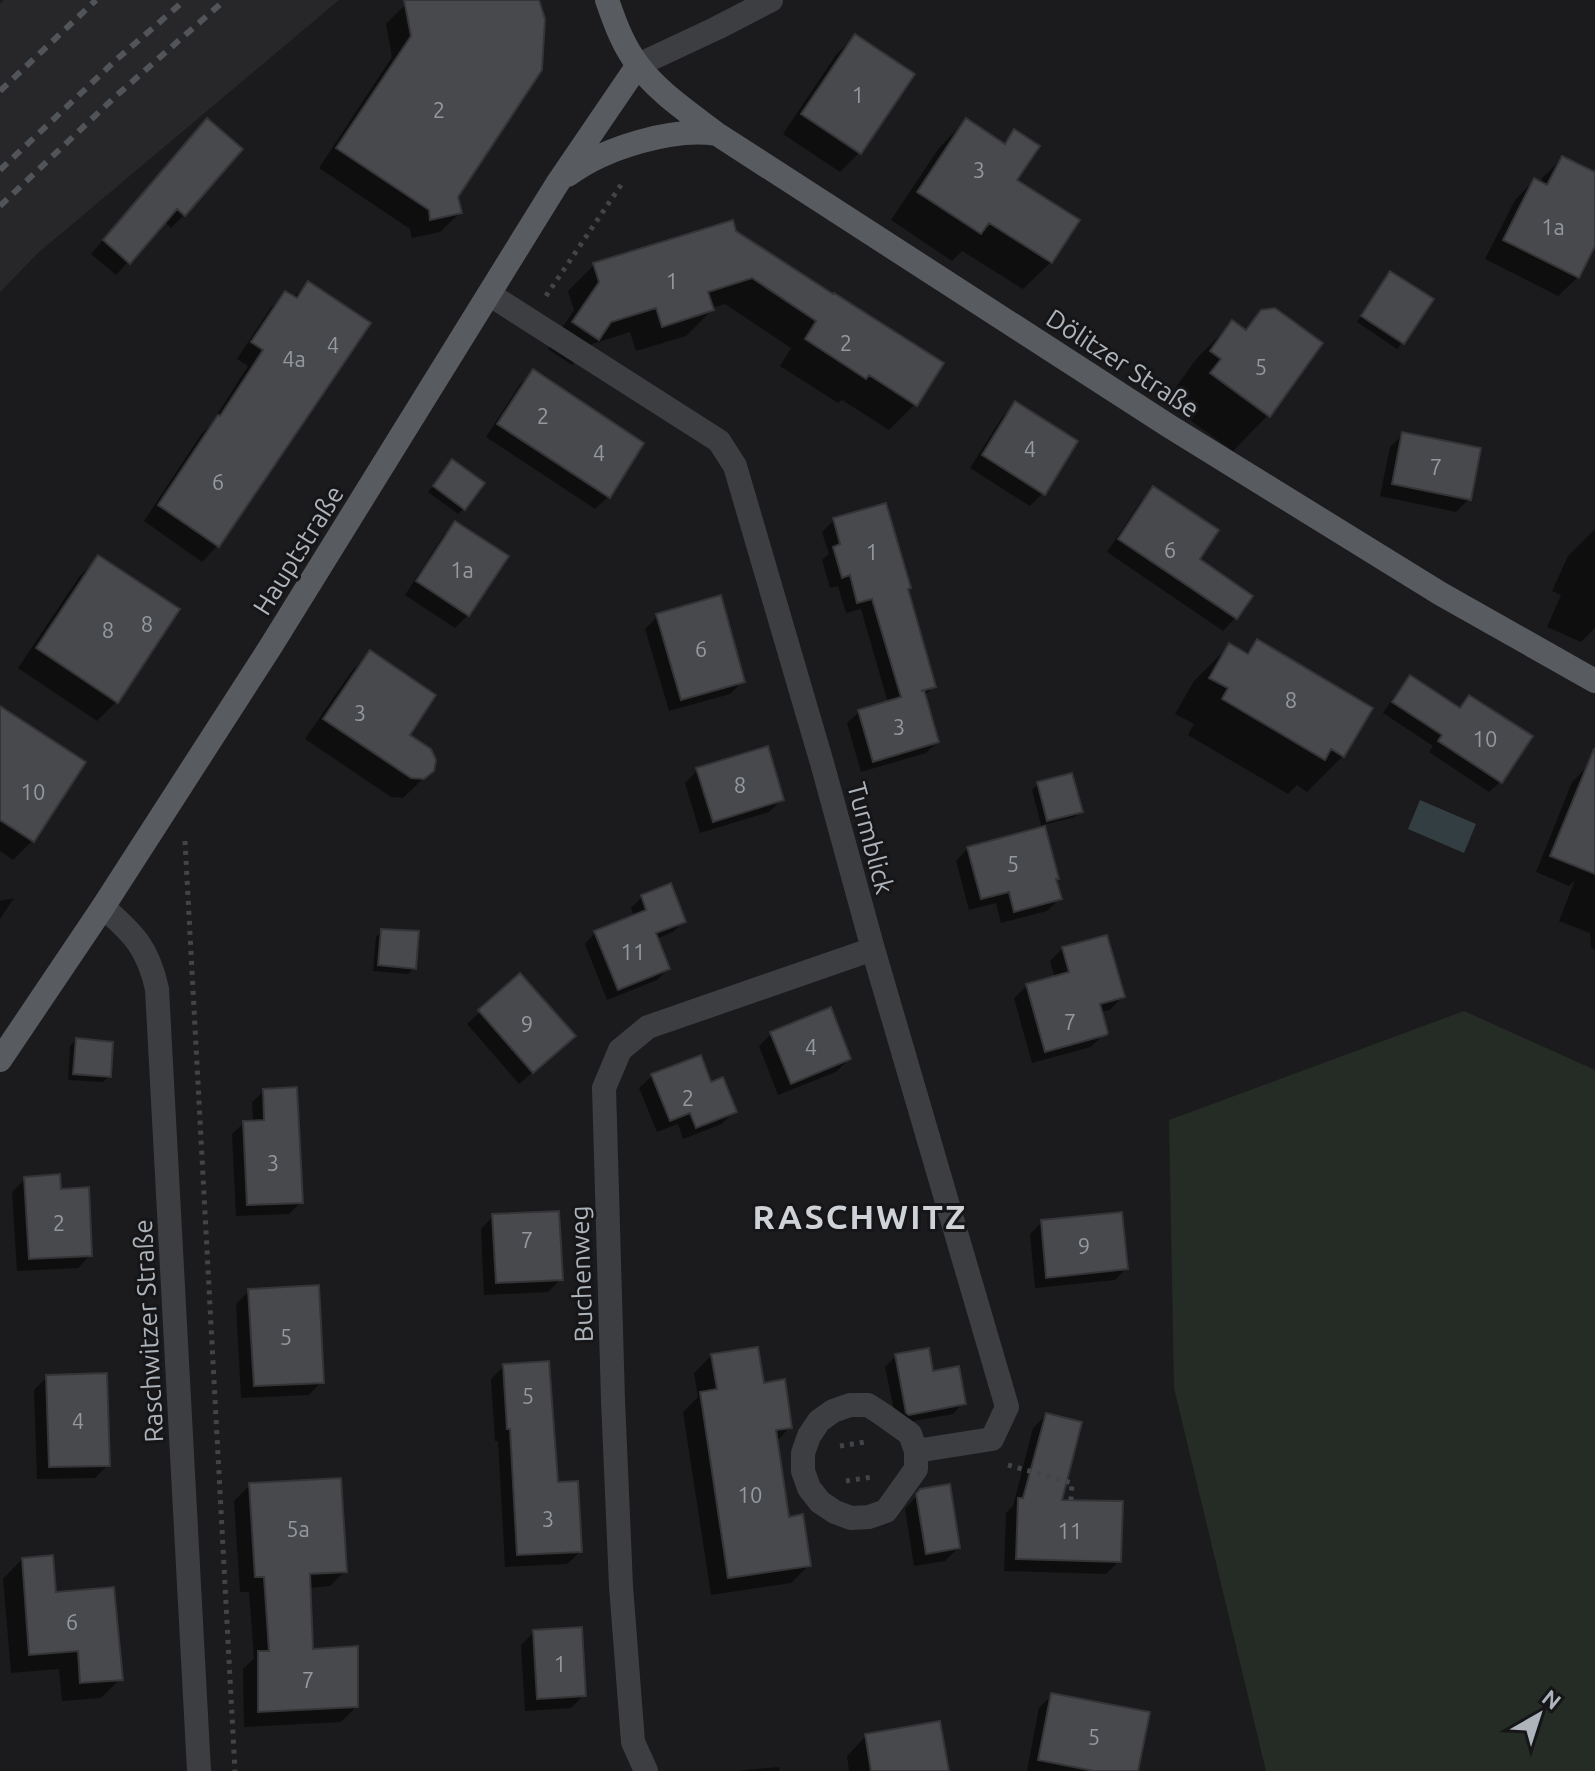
<svg xmlns="http://www.w3.org/2000/svg" width="1595" height="1771" font-family="Ubuntu,sans-serif">
<rect width="100%" height="100%" fill="#1b1b1d"/>
<path fill="#272729" d="M 4,0 L 339,0 L 38,253 L 0,292 L 0,4 Z"/>
<path fill="#252c25" d="M 1464,1011 L 1595,1070 L 1595,1771 L 1266,1771 L 1174,1388 L 1169,1120 Z"/>
<path fill="#333e42" d="M 1420,800 L 1476,824 L 1464,853 L 1408,829 Z"/>
<path fill="#0007" d="M 420,0 L 537,0 L 456,197 L 460,213 L 440,232 L 412,238 L 410,229 L 319,168 L 392,57 L 386,24 L 405,5 Z
M 855,36 L 912,74 L 859,153 L 840,172 L 783,134 L 836,55 Z
M 966,120 L 1002,144 L 1015,132 L 1014,181 L 1051,262 L 1023,289 L 962,251 L 952,261 L 891,220 L 939,148 Z
M 195,134 L 240,149 L 184,215 L 171,228 L 164,221 L 116,275 L 91,254 Z
M 1563,158 L 1595,175 L 1595,242 L 1578,277 L 1558,296 L 1485,259 L 1515,200 L 1534,180 L 1540,183 L 1543,177 Z
M 735,232 L 915,404 L 889,430 L 842,400 L 838,403 L 780,366 L 791,348 L 725,304 L 711,308 L 712,310 L 686,336 L 636,351 L 630,332 L 592,344 L 572,365 L 548,349 L 574,310 L 568,291 L 594,265 Z
M 1385,279 L 1431,300 L 1402,343 L 1397,349 L 1357,322 Z
M 308,283 L 368,323 L 217,546 L 202,562 L 144,521 L 202,433 L 210,426 L 248,366 L 237,359 L 270,309 L 286,293 L 293,298 Z
M 1262,312 L 1268,415 L 1233,451 L 1176,410 L 1187,395 L 1176,387 L 1197,358 L 1232,323 L 1244,331 Z
M 533,372 L 641,443 L 608,497 L 595,509 L 486,437 L 520,384 Z
M 1016,404 L 1043,493 L 1030,506 L 970,468 L 1003,416 Z
M 1403,434 L 1469,499 L 1456,512 L 1380,496 L 1390,447 Z
M 452,462 L 464,508 L 458,514 L 428,492 Z
M 1154,489 L 1197,559 L 1250,597 L 1235,618 L 1223,631 L 1107,552 L 1141,501 Z
M 834,520 L 906,590 L 934,686 L 924,696 L 937,742 L 926,753 L 861,772 L 847,723 L 859,712 L 888,703 L 861,609 L 846,613 L 838,586 L 830,588 L 822,560 L 829,554 L 822,532 Z
M 455,523 L 468,615 L 455,628 L 405,595 L 443,536 Z
M 1595,529 L 1595,628 L 1581,642 L 1547,627 L 1561,595 L 1552,591 L 1568,556 Z
M 98,558 L 117,701 L 97,721 L 18,668 L 79,577 Z
M 658,616 L 743,681 L 730,694 L 669,711 L 645,629 Z
M 1257,641 L 1371,708 L 1343,756 L 1307,792 L 1297,785 L 1288,794 L 1188,735 L 1194,724 L 1175,714 L 1194,681 L 1230,645 L 1245,654 Z
M 370,653 L 407,735 L 432,770 L 403,798 L 391,797 L 305,739 L 351,672 Z
M 1410,677 L 1458,708 L 1469,697 L 1530,737 L 1500,782 L 1489,792 L 1429,752 L 1433,746 L 1383,713 L 1400,688 Z
M 0,708 L 32,841 L 13,860 L 0,851 Z
M 1588,766 L 1595,769 L 1595,950 L 1591,947 L 1590,933 L 1559,921 L 1575,880 L 1569,886 L 1536,872 L 1572,782 Z
M 698,770 L 782,799 L 769,812 L 700,833 L 685,783 Z
M 1038,784 L 1080,812 L 1075,817 L 1043,825 L 1057,878 L 1055,880 L 1060,898 L 1047,911 L 1001,923 L 996,903 L 969,910 L 956,861 L 968,848 L 1042,829 L 1032,790 Z
M 670,886 L 684,921 L 673,932 L 656,939 L 668,969 L 657,980 L 607,1000 L 585,944 L 595,933 L 634,917 L 631,908 L 642,897 Z
M 14,898 L 0,919 L 0,901 Z
M 382,931 L 414,968 L 408,974 L 373,971 L 376,937 Z
M 1063,948 L 1122,997 L 1110,1010 L 1100,1012 L 1106,1032 L 1091,1047 L 1032,1063 L 1014,998 L 1027,986 L 1055,978 L 1050,961 Z
M 520,975 L 561,1048 L 519,1084 L 467,1024 Z
M 772,1033 L 849,1059 L 836,1072 L 778,1095 L 759,1046 Z
M 76,1040 L 109,1076 L 103,1082 L 68,1080 L 70,1046 Z
M 652,1076 L 734,1111 L 722,1124 L 683,1139 L 678,1124 L 657,1132 L 639,1088 Z
M 264,1091 L 301,1202 L 289,1214 L 236,1216 L 232,1134 L 244,1123 L 253,1122 L 252,1102 Z
M 25,1179 L 59,1191 L 90,1255 L 78,1268 L 17,1271 L 12,1192 Z
M 493,1216 L 561,1279 L 548,1292 L 484,1295 L 481,1229 Z
M 1042,1222 L 1126,1269 L 1115,1280 L 1035,1288 L 1030,1234 Z
M 249,1291 L 321,1382 L 309,1395 L 241,1398 L 236,1304 Z
M 712,1355 L 762,1385 L 790,1427 L 776,1442 L 787,1519 L 809,1565 L 791,1583 L 711,1595 L 683,1412 L 698,1397 L 694,1373 Z
M 896,1356 L 931,1373 L 963,1403 L 953,1414 L 897,1424 L 885,1367 Z
M 504,1366 L 580,1552 L 567,1564 L 505,1567 L 498,1441 L 495,1441 L 491,1379 Z
M 47,1377 L 108,1465 L 95,1478 L 37,1479 L 34,1390 Z
M 1046,1415 L 1059,1502 L 1119,1561 L 1106,1574 L 1004,1571 L 1006,1513 L 1013,1506 L 1033,1428 Z
M 250,1485 L 345,1571 L 330,1586 L 309,1588 L 312,1651 L 356,1707 L 341,1722 L 244,1727 L 243,1669 L 254,1658 L 249,1592 L 240,1592 L 234,1501 Z
M 921,1491 L 958,1548 L 945,1561 L 914,1566 L 905,1509 Z
M 22,1559 L 120,1679 L 101,1698 L 62,1701 L 59,1669 L 11,1673 L 3,1579 Z
M 534,1632 L 584,1695 L 571,1708 L 525,1711 L 521,1645 Z
M 1052,1695 L 1136,1771 L 1027,1771 L 1039,1708 Z
M 866,1736 L 947,1771 L 849,1771 L 847,1756 Z
M 779,1767 L 780,1771 L 735,1771 Z"/>
<path fill="#48494c" stroke="#353538" stroke-width="2" d="M 404,0 L 539,0 L 545,19 L 542,70 L 458,197 L 462,213 L 430,220 L 429,210 L 336,148 L 411,36 Z
M 855,34 L 915,74 L 861,154 L 801,114 Z
M 207,118 L 243,149 L 185,216 L 177,209 L 130,264 L 103,240 Z
M 966,118 L 1005,144 L 1014,129 L 1040,146 L 1017,180 L 1080,220 L 1052,263 L 989,223 L 981,234 L 917,192 Z
M 1562,156 L 1595,172 L 1595,246 L 1579,278 L 1503,240 L 1534,178 L 1547,185 Z
M 733,220 L 736,231 L 833,294 L 834,293 L 944,363 L 917,406 L 869,375 L 866,379 L 805,339 L 816,321 L 752,278 L 708,292 L 714,310 L 662,327 L 656,308 L 611,322 L 599,340 L 572,322 L 599,282 L 593,263 Z
M 1390,271 L 1434,299 L 1404,344 L 1361,316 Z
M 308,281 L 371,323 L 219,547 L 158,505 L 218,415 L 220,416 L 263,350 L 251,342 L 285,291 L 297,298 Z
M 1275,308 L 1323,343 L 1270,417 L 1210,373 L 1221,359 L 1210,351 L 1232,320 L 1246,330 L 1261,310 Z
M 533,369 L 644,443 L 610,498 L 497,424 Z
M 1015,401 L 1078,441 L 1045,495 L 982,455 Z
M 1402,432 L 1481,448 L 1471,500 L 1392,484 Z
M 452,459 L 485,483 L 465,510 L 433,486 Z
M 1153,486 L 1219,530 L 1200,559 L 1253,596 L 1237,619 L 1118,539 Z
M 886,503 L 911,588 L 908,589 L 936,687 L 921,691 L 924,690 L 939,742 L 873,762 L 858,710 L 901,697 L 872,599 L 857,603 L 850,575 L 842,578 L 833,547 L 840,544 L 833,518 Z
M 455,521 L 509,556 L 469,616 L 416,581 Z
M 98,555 L 180,609 L 118,703 L 36,648 Z
M 721,595 L 745,682 L 681,700 L 656,614 Z
M 1257,639 L 1373,708 L 1344,757 L 1331,749 L 1325,760 L 1222,699 L 1228,688 L 1209,678 L 1229,643 L 1248,654 Z
M 370,650 L 436,695 L 410,735 L 431,749 L 436,760 L 434,771 L 424,779 L 411,778 L 323,719 Z
M 1410,675 L 1460,708 L 1469,695 L 1533,736 L 1502,783 L 1438,741 L 1442,735 L 1392,702 Z
M 0,706 L 86,762 L 34,842 L 0,820 Z
M 768,746 L 784,800 L 713,822 L 696,768 Z
M 1594,749 L 1595,749 L 1595,874 L 1550,856 Z
M 1072,773 L 1083,812 L 1047,821 L 1037,782 Z
M 1045,826 L 1059,879 L 1056,879 L 1062,899 L 1014,912 L 1009,892 L 981,899 L 967,847 Z
M 671,883 L 686,922 L 656,933 L 670,969 L 618,990 L 594,931 L 646,910 L 641,895 Z
M 381,929 L 419,931 L 416,969 L 378,965 Z
M 1107,935 L 1125,997 L 1100,1004 L 1108,1033 L 1106,1035 L 1045,1052 L 1026,984 L 1069,972 L 1062,947 Z
M 520,973 L 576,1036 L 533,1073 L 478,1010 Z
M 831,1007 L 851,1059 L 791,1084 L 770,1032 Z
M 76,1038 L 113,1042 L 111,1077 L 73,1074 Z
M 701,1055 L 711,1082 L 723,1077 L 737,1112 L 696,1128 L 690,1113 L 670,1121 L 651,1074 Z
M 297,1087 L 303,1203 L 247,1205 L 243,1121 L 264,1120 L 263,1089 Z
M 60,1174 L 61,1189 L 89,1187 L 92,1256 L 29,1259 L 24,1177 Z
M 559,1211 L 563,1280 L 496,1283 L 492,1214 Z
M 1122,1212 L 1128,1269 L 1046,1278 L 1041,1220 Z
M 319,1285 L 324,1383 L 254,1386 L 248,1289 Z
M 758,1347 L 764,1383 L 785,1379 L 792,1428 L 776,1430 L 789,1517 L 803,1514 L 811,1566 L 728,1578 L 700,1392 L 717,1389 L 711,1354 Z
M 929,1348 L 933,1371 L 959,1366 L 966,1404 L 909,1415 L 906,1413 L 895,1354 Z
M 549,1361 L 558,1482 L 578,1481 L 582,1552 L 517,1555 L 510,1429 L 507,1429 L 503,1364 Z
M 107,1373 L 110,1466 L 49,1467 L 46,1375 Z
M 1046,1413 L 1082,1422 L 1062,1500 L 1123,1501 L 1121,1562 L 1016,1559 L 1018,1498 L 1023,1498 Z
M 341,1478 L 347,1572 L 310,1574 L 313,1649 L 358,1646 L 358,1707 L 258,1712 L 258,1651 L 269,1651 L 264,1577 L 255,1577 L 249,1483 Z
M 950,1484 L 960,1548 L 926,1554 L 916,1494 L 920,1489 Z
M 53,1555 L 56,1592 L 114,1587 L 123,1680 L 80,1683 L 78,1651 L 29,1655 L 22,1558 Z
M 582,1627 L 586,1696 L 537,1699 L 533,1630 Z
M 1051,1693 L 1150,1712 L 1138,1771 L 1094,1771 L 1038,1760 Z
M 940,1721 L 949,1771 L 871,1771 L 865,1734 Z"/>
<g fill="none" stroke-linecap="round" stroke-linejoin="round">
<path stroke="#424548" stroke-width="5" stroke-dasharray="4 6" stroke-linecap="butt" d="M 546,296 L 623,182
M 185,841 L 235,1771
M 840,1446 L 865,1442
M 1008,1465 L 1072,1483 L 1071,1500
M 846,1481 L 872,1477"/>
<path stroke="#3c3e41" stroke-width="24" d="M 638,65 L 717,28 L 771,0
M 489,294 L 719,441 L 735,466 L 822,763 L 873,949 L 1007,1407 L 992,1439 L 916,1451
M 103,907 C 134,934 148,948 157,989 L 199,1771
M 850,1405 L 868,1405 L 882,1414 L 910,1434 L 916,1451 L 916,1469 L 886,1511 L 869,1517 L 851,1518 L 835,1512 L 820,1502 L 809,1488 L 803,1471 L 803,1453 L 809,1436 L 819,1421 L 833,1411 Z
M 646,1771 L 633,1742 L 621,1586 L 613,1400 L 604,1088 L 620,1050 L 648,1027 L 873,949"/>
<path stroke="#585b60" stroke-width="24" d="M 607,0 C 614,20 621,40 633,58 C 653,89 688,112 717,134 L 1169,426 L 1441,594 L 1595,681
M 568,175 C 604,148 673,127 717,134
M 0,1060 L 103,907 L 271,646 L 557,184 L 638,65"/>
<path stroke="#515458" stroke-width="6" stroke-dasharray="10 8" stroke-linecap="butt" d="M 0,91 L 96,0
M 0,170 L 116,60 L 185,0
M 0,206 L 117,95 L 225,0"/>
</g>
<g text-anchor="middle" dominant-baseline="central" stroke-width="6" stroke-linejoin="round" paint-order="stroke">
<g font-size="22" fill="#94999f">
<text x="858" y="94">1</text>
<text x="439" y="109">2</text>
<text x="979" y="169">3</text>
<text x="1553" y="226">1a</text>
<text x="672" y="280">1</text>
<text x="846" y="342">2</text>
<text x="333" y="344">4</text>
<text x="294" y="358">4a</text>
<text x="1261" y="366">5</text>
<text x="543" y="415">2</text>
<text x="1030" y="448">4</text>
<text x="599" y="452">4</text>
<text x="1436" y="466">7</text>
<text x="218" y="481">6</text>
<text x="1170" y="549">6</text>
<text x="872" y="551">1</text>
<text x="462" y="569">1a</text>
<text x="147" y="623">8</text>
<text x="108" y="629">8</text>
<text x="701" y="648">6</text>
<text x="1291" y="699">8</text>
<text x="360" y="712">3</text>
<text x="899" y="726">3</text>
<text x="1485" y="738">10</text>
<text x="740" y="784">8</text>
<text x="33" y="791">10</text>
<text x="1013" y="863">5</text>
<text x="633" y="951">11</text>
<text x="1070" y="1021">7</text>
<text x="527" y="1023">9</text>
<text x="811" y="1046">4</text>
<text x="688" y="1097">2</text>
<text x="273" y="1162">3</text>
<text x="59" y="1222">2</text>
<text x="527" y="1239">7</text>
<text x="1084" y="1245">9</text>
<text x="286" y="1336">5</text>
<text x="528" y="1395">5</text>
<text x="78" y="1420">4</text>
<text x="750" y="1494">10</text>
<text x="548" y="1518">3</text>
<text x="298" y="1528">5a</text>
<text x="1070" y="1530">11</text>
<text x="72" y="1621">6</text>
<text x="560" y="1663">1</text>
<text x="308" y="1679">7</text>
<text x="1094" y="1736">5</text>
</g>
<g font-size="26" fill="#aeb4bb" stroke="#161618">
<text transform="translate(1123 363) rotate(33)">Dölitzer Straße</text>
<text transform="translate(298 550) rotate(-58)">Hauptstraße</text>
<text transform="translate(871 838) rotate(75)">Turmblick</text>
<text transform="translate(581 1274) rotate(-92)">Buchenweg</text>
<text transform="translate(148 1331) rotate(-93)">Raschwitzer Straße</text>
</g>
<g font-size="34" font-weight="bold" letter-spacing="2" fill="#cfd3d7" stroke="#161618">
<text x="860" y="1216">RASCHWITZ</text>
</g>
</g>
<g transform="translate(1539 1715) rotate(39)" stroke="#161618" stroke-width="6" paint-order="stroke">
<path d="M0-6L14 30L0 20L-14 30Z" fill="#aeb4bb"/>
<text y="-12" font-size="22" font-weight="bold" text-anchor="middle" fill="#aeb4bb">N</text>
</g>
</svg>
